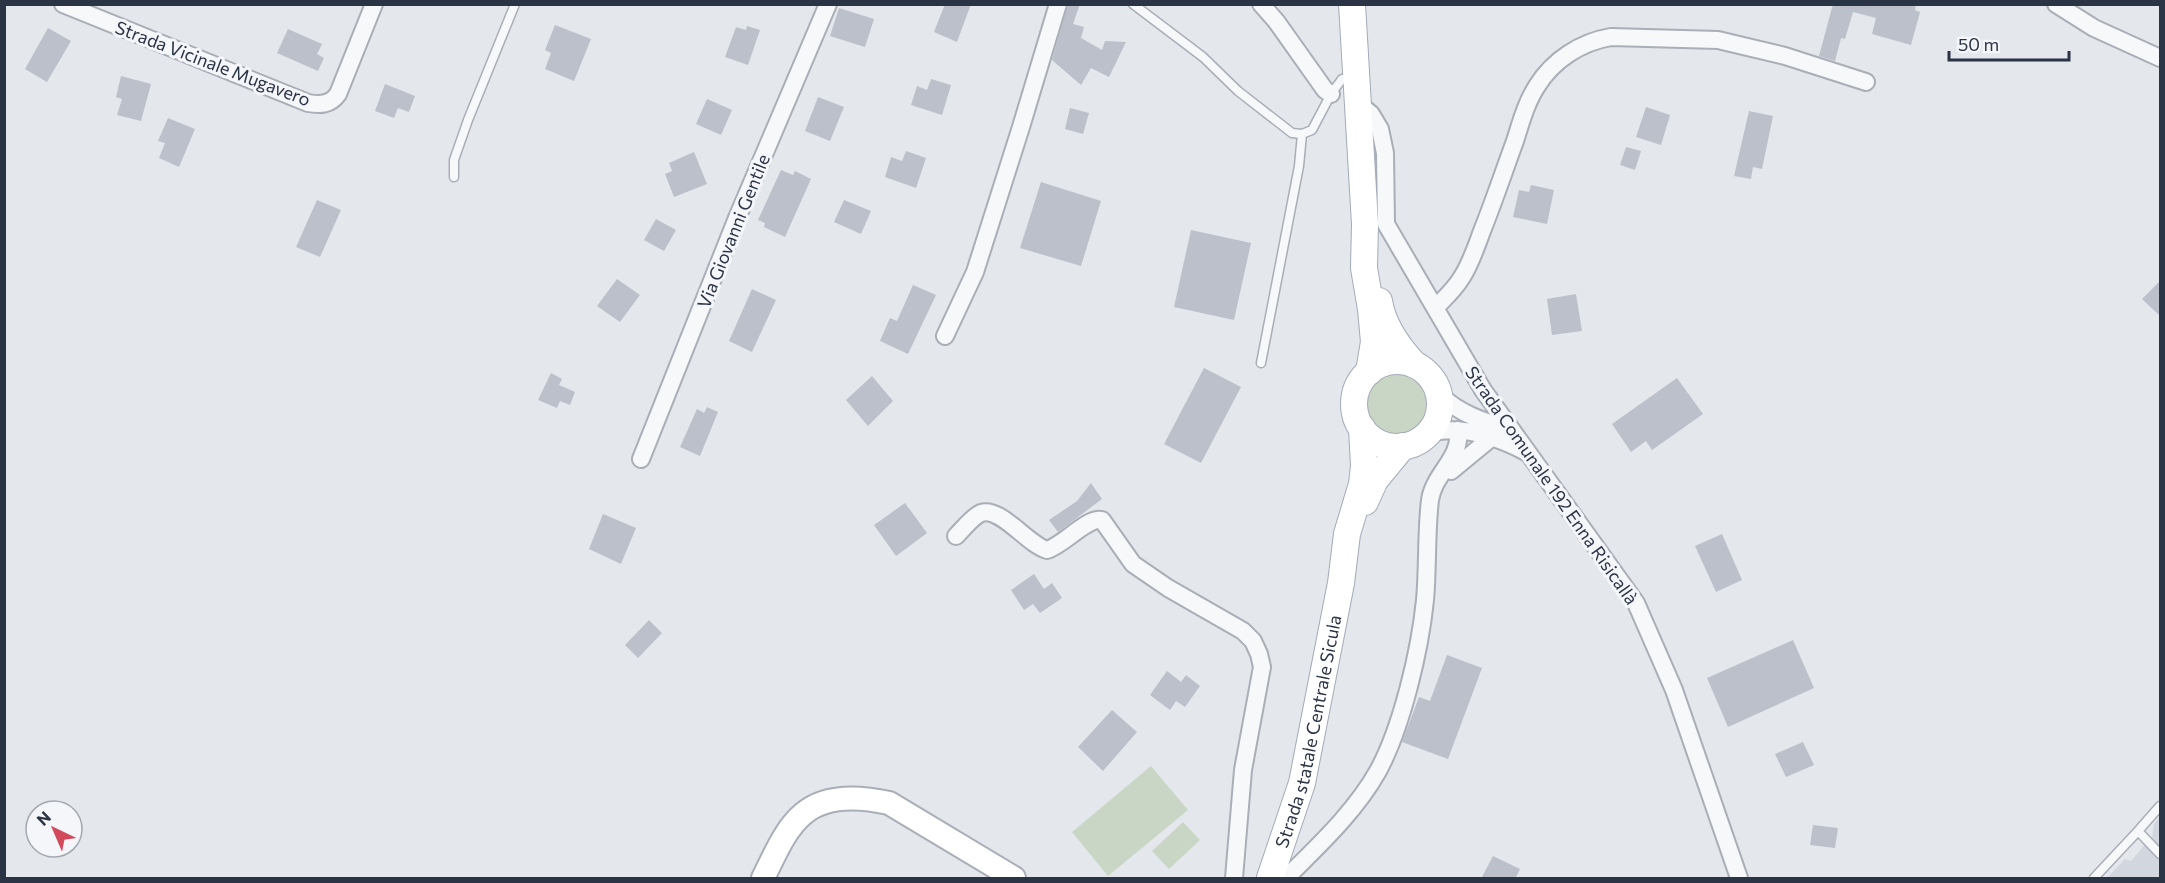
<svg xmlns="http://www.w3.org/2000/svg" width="2165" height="883" font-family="Commissioner,sans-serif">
<rect width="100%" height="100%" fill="#e4e7ec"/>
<path fill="#d2d6de" d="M 2160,816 L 2160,878 L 2107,878 L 2125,859 L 2131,861 L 2148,841 L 2152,837 L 2154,824 Z"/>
<path fill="#c9d6c5" d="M1361 403a36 36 0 1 1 72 0a36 36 0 1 1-72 0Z
M 1151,766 L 1188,810 L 1108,876 L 1072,832 Z
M 1183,822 L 1200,840 L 1169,869 L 1152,851 Z"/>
<path fill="#bbc0ca" d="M 945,4 L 971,4 L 957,42 L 934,32 Z
M 1068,4 L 1080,4 L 1073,24 L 1084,27 L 1081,38 L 1102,50 L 1105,41 L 1126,42 L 1109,77 L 1091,68 L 1081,85 L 1052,60 Z
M 1833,4 L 1916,4 L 1915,10 L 1920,12 L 1911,45 L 1872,34 L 1876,18 L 1853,12 L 1845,39 L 1841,38 L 1835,61 L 1819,56 Z
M 839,8 L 874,19 L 865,47 L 830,36 Z
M 555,25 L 591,39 L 574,81 L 545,69 L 551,53 L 545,50 Z
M 747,26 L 760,30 L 748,65 L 725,57 L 736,27 L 746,30 Z
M 48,28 L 71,41 L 47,82 L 25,69 Z
M 288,29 L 322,44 L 317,54 L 324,58 L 318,71 L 277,53 Z
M 121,76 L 151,84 L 141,121 L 117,115 L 122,99 L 116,97 Z
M 931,79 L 951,85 L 942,115 L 911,105 L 917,86 L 927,90 Z
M 385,84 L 415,96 L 409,112 L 398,108 L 394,118 L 375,111 Z
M 818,97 L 844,107 L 830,141 L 805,131 Z
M 707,99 L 732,110 L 721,135 L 696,124 Z
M 1646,107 L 1670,115 L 1661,145 L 1636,137 Z
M 1070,108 L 1089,113 L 1083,134 L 1065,129 Z
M 1749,111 L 1773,116 L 1762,169 L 1753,167 L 1751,179 L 1734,176 Z
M 168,118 L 195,129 L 179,167 L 159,158 L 165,143 L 158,141 Z
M 1626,147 L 1641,151 L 1635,170 L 1620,165 Z
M 906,151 L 926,158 L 916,188 L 885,177 L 891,157 L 902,161 Z
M 694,152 L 707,184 L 674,197 L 665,174 L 672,171 L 669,163 Z
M 781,170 L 793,175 L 795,171 L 811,179 L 785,237 L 764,227 L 765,223 L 758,220 Z
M 1041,182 L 1101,201 L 1081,266 L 1020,248 Z
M 1531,185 L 1554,190 L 1547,224 L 1513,217 L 1519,190 L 1529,192 Z
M 317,200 L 341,210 L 320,257 L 296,247 Z
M 844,200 L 871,211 L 861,234 L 834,222 Z
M 656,219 L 676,230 L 664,251 L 644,240 Z
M 1191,230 L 1251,243 L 1234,320 L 1174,307 Z
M 617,279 L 640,295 L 620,322 L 597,306 Z
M 2160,281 L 2160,316 L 2142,299 Z
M 913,285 L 936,295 L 908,354 L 880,341 L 890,318 L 897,321 Z
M 752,289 L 776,300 L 752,352 L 729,341 Z
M 1576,294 L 1582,331 L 1552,335 L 1547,299 Z
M 1204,368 L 1241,387 L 1201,463 L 1164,444 Z
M 551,373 L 562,379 L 559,385 L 575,392 L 570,405 L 560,401 L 557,408 L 538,400 Z
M 872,376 L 893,401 L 868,426 L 846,400 Z
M 1677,378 L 1703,414 L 1652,450 L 1646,441 L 1631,452 L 1612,424 Z
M 707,407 L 718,412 L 700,456 L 680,447 L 697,409 L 704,413 Z
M 1091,483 L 1102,499 L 1058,532 L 1049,520 L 1077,501 Z
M 905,503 L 927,533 L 896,556 L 874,525 Z
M 603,514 L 636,528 L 621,564 L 589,549 Z
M 1722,534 L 1742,580 L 1716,592 L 1695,546 Z
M 1034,574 L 1044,589 L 1052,583 L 1062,598 L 1040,613 L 1033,604 L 1024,610 L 1011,590 Z
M 649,620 L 662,633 L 638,658 L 625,645 Z
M 1793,640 L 1814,688 L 1728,727 L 1707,678 Z
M 1447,655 L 1482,668 L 1448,759 L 1402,742 L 1419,697 L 1430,701 Z
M 1167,671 L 1181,682 L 1186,675 L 1200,686 L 1185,707 L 1176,701 L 1170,710 L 1150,695 Z
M 1112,710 L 1137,732 L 1103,771 L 1078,747 Z
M 1803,742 L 1814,765 L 1786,777 L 1775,754 Z
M 1813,825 L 1838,828 L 1835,848 L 1810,845 Z
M 1493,856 L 1520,869 L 1515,879 L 1481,879 Z"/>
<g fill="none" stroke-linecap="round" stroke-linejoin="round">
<g stroke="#a9aeb7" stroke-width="11">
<path id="lane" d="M 1133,4 L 1203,57 L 1238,91 L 1292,133 L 1302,134 L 1312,130 L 1331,94 L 1342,79 L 1354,78
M 454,177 L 454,160 L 468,120 L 515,4
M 1261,363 L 1299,166 L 1302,134
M 2138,831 L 2160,806
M 2094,878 L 2138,831 L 2160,854"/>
</g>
<g stroke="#a9aeb7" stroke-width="20">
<path id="street" d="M 63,4 L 308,103 C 320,105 330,105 338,94 L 374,4
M 1261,4 L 1276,21 L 1325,90 L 1331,94
M 2056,4 L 2094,28 L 2160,58
M 1358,103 L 1371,114 L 1380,129 L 1385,153 L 1386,224 L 1483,390 L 1636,603 L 1674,690 L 1739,878
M 1435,308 C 1445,298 1455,289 1462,277 C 1471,263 1476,247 1482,231 C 1494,201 1504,171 1515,141 C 1521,122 1526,103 1537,86 C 1553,60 1581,42 1611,37 L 1718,40 L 1785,56 L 1866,82
M 945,336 L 975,272 L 1021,127 L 1058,4
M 1439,394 C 1459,414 1485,422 1512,430
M 1427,434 C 1459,424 1497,437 1526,452
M 641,459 L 737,218 L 828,4
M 1451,471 L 1491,438
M 956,536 C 963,529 972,517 981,513 C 1000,506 1027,544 1047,550 C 1064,545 1087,517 1102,520 L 1133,564 L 1168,588 L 1243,631 L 1253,641 L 1259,654 L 1262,667 L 1243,770 L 1234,878
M 1286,878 C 1318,846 1355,812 1378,771 C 1402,727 1420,650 1425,600 C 1428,567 1426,533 1430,500 C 1434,473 1462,458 1458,430"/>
</g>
<g stroke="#a9aeb7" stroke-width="26">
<path id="secondary" d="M 763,878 C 774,857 784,830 803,814 C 826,794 862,797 889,803 L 1014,878"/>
</g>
<g stroke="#a3abb8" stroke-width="28">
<g id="primary">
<path d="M 1352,4 L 1365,224 L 1364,268 L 1371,309 L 1374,342 L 1369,372"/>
<path d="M 1379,301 C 1383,326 1398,347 1415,365"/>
<circle cx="1397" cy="404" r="43"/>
<path d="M 1365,502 L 1375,480 L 1403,446"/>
<path id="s1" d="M 1270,878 L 1302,783 L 1341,583 L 1347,534 L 1362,484 L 1364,466 L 1362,428"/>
</g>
</g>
<use href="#lane" stroke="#f7f8fa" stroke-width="8"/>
<use href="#street" stroke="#f7f8fa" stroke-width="16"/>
<use href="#secondary" stroke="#fff" stroke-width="22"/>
<use href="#primary" stroke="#fff" stroke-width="26"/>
</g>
<g text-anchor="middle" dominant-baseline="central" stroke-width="6" stroke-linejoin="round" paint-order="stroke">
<g font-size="18" fill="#2b3445" stroke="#f4f6f9">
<text transform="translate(213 63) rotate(21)">Strada Vicinale Mugavero</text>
<text transform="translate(733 231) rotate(-68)">Via Giovanni Gentile</text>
<text transform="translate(1552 485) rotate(55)">Strada Comunale 192 Enna Risicallà</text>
<text stroke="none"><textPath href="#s1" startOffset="152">Strada statale Centrale Sicula</textPath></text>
</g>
</g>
<rect width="2165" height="883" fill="none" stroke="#2b3445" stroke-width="12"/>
<g transform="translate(54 829) rotate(316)"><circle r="28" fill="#f4f6f9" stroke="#a4a8b1" stroke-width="1.5"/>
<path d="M0-4.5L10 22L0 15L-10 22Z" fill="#d1495b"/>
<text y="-9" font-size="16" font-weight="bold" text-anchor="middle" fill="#2b3445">N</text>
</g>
<path d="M1949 51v9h120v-9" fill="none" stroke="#2b3445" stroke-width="3"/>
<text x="1958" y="51" font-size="18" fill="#2b3445" stroke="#f4f6f9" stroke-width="4.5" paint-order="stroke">50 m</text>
</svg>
